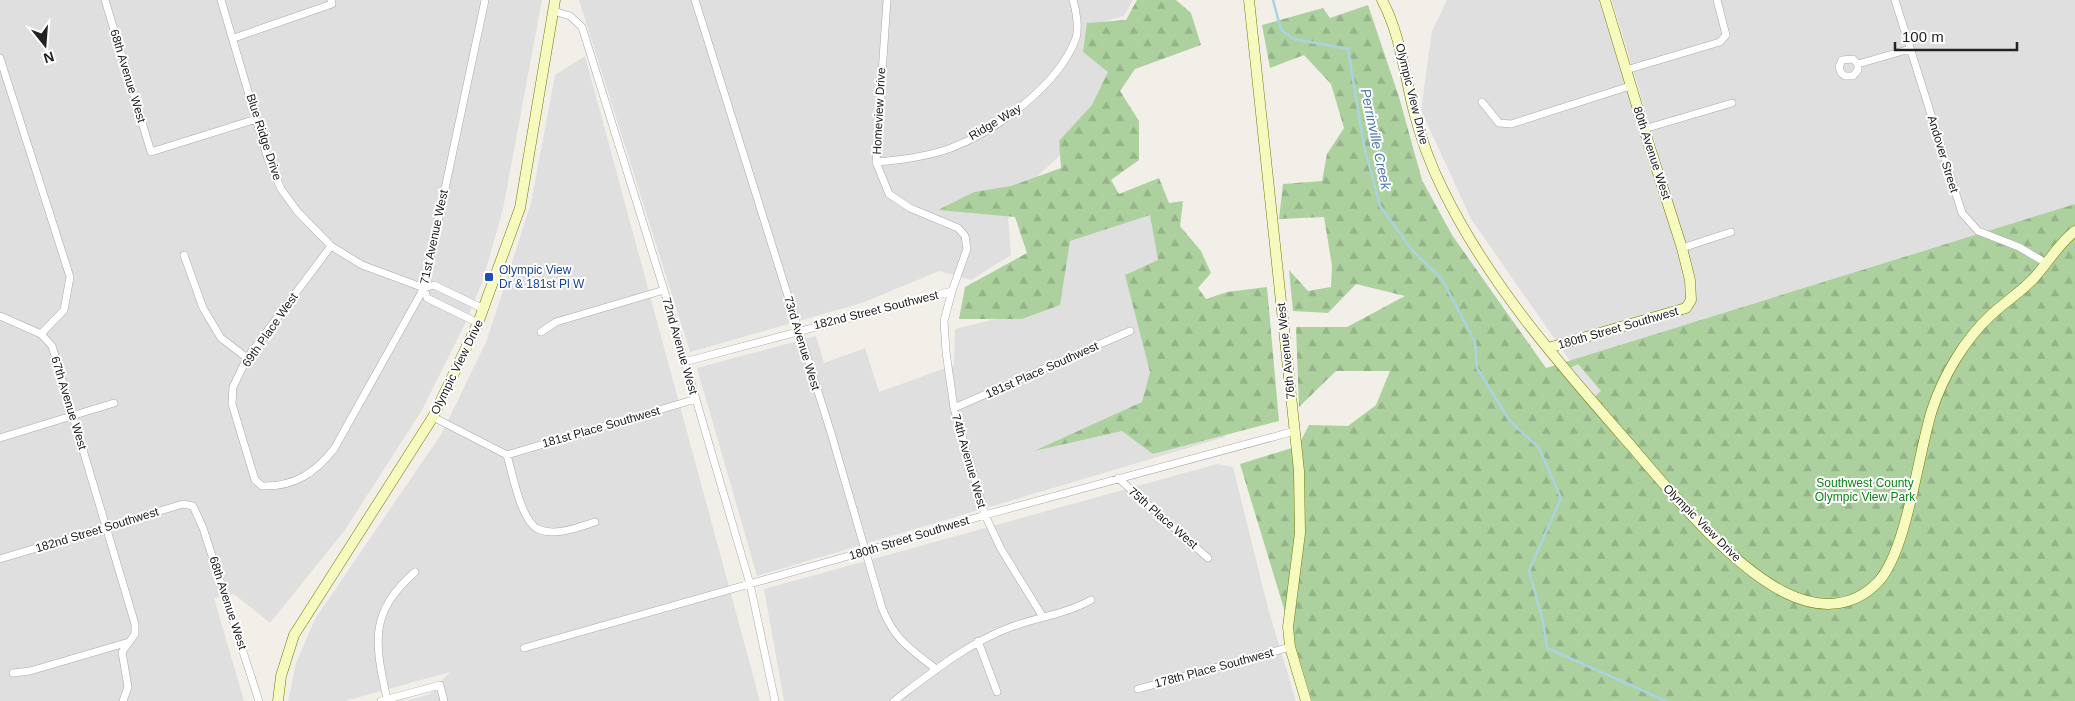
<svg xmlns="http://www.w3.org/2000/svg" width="2075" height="701" font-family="Helvetica,sans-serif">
<defs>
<pattern id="forest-firs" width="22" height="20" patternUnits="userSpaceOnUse" patternTransform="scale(1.25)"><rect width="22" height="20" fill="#add19e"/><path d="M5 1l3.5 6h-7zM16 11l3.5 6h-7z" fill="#95b388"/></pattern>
</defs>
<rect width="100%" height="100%" fill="#f2efe9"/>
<path fill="#e0dfdf" d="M 0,0 L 542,0 L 503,209 L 483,280 L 464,326 L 422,410 L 345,530 L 270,623 L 234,594 L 214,598 L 244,701 L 0,701 Z
M 579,0 L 1133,0 L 1124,16 L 1090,25 L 1121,67 L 1094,124 L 1030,183 L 1008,216 L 1011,255 L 971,280 L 939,271 L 862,303 L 690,352 Z
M 1447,0 L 1602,0 L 1700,293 L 1612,0 L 2075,0 L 2075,209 L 1570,361 L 1471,219 L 1421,110 L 1432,31 Z
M 585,56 L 760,701 L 406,701 L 430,694 L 450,672 L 345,701 L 288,701 L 296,663 L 315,619 L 442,433 L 487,340 L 531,203 L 555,75 Z
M 1152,206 L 1225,437 L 757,576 L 697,368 L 816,336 L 824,363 L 865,348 L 879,392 L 954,365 L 955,329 L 1057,304 L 1061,232 Z
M 1217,464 L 1233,467 L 1268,608 L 1296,701 L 784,701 L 764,589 Z"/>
<path fill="url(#forest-firs)" d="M 1137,0 L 1176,0 L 1191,13 L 1201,45 L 1135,69 L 1120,91 L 1139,121 L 1139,160 L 1111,180 L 1119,194 L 1159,178 L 1169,203 L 1183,201 L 1180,226 L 1201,251 L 1211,273 L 1198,288 L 1206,299 L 1227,292 L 1267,287 L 1279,421 L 1153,454 L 1122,431 L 1034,451 L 1142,402 L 1150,372 L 1125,275 L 1158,260 L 1150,215 L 1070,241 L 1060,305 L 1022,319 L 959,319 L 965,287 L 1027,253 L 1015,217 L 938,210 L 974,192 L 1011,186 L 1061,168 L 1059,141 L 1092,105 L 1108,72 L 1083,52 L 1087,23 L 1126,20 Z
M 1368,5 L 1399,97 L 1422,180 L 1452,235 L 1546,368 L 2075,204 L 2075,701 L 1312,701 L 1240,464 L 1298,446 L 1309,425 L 1348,426 L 1376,405 L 1390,371 L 1336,371 L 1299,407 L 1296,327 L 1347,327 L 1405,296 L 1356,284 L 1328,313 L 1293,311 L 1289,270 L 1308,291 L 1331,287 L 1332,266 L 1324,217 L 1279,219 L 1283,184 L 1322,181 L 1327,154 L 1344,128 L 1331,84 L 1304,55 L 1270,68 L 1262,25 L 1323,8 L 1330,18 Z"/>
<path fill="#e2e2e2" d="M 1578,364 L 1601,391 L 1591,400 L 1566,370 Z"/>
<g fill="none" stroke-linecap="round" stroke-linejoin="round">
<path stroke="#aad3df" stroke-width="2.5" d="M 1273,0 L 1281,30 L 1294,39 L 1348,49 L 1364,146 L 1380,206 L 1412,250 L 1442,279 L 1475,342 L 1477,368 L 1509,420 L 1539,448 L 1561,498 L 1529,571 L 1543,621 L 1547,648 L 1666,701"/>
<g stroke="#a9a9a9" stroke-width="8">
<path id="street" d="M 105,0 L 151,152 L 256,119
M 221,0 L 268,159 L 281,189 L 297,211 L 331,246 L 362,265 L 424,288 L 434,285 L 484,309
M 695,0 L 831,433 L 882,608 C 894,639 910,649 936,669
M 887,0 L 876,162 L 889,194 L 910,208 L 958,228 L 965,236 L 967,249 L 952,291 L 944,321 L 946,352 L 954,408 L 985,515 L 1001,549 L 1043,617
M 1895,0 L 1962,213 L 1978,231 L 2019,247 L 2046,263
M 554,11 L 570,16 L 582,27 L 664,290 L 750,584 L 775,701
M 234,38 L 332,4 L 331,0
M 0,58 L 70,277 L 64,310 L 41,334 L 52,346 L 135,624 L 135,634 L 122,652 L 128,687 L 123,701
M 1858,64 L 1853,59 L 1842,60 L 1839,67 L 1841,73 L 1845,76 L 1853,76 L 1858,70 L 1858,64 L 1910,49
M 1626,70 L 1720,42 L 1726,35 L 1717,0
M 1482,102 L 1499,123 L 1511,124 L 1630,86
M 1644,129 L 1732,103
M 876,162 C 902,160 927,157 951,148 C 996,131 1059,85 1076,38 C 1079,27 1076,10 1073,0
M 331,246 L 247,358 L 233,387 L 232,404 L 255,480 L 262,486 C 294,487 315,473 334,449 L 424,288 L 485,0
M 1682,248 L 1731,232
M 184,255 L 203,308 L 221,338 L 247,358
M 424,288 L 427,298 L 478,323
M 0,316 L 41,334
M 541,332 L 556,322 L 664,290
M 684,362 L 952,291
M 954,408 L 1130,331
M 433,417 L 507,455 C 512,472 521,521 538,529 C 555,537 579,527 595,522
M 0,438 L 114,403
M 507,455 L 696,399
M 1118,478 L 1208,558
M 0,559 L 183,504 L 193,506 L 203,528 L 259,701
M 978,641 L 997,692
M 524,648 L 866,551 L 985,515 L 1295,431
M 13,673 L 30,671 L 129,642
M 1138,689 L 1290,647
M 387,699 C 375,644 368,613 415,572
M 381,701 L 440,685 L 444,701
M 894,701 C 931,673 968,643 1011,627 C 1038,617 1066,614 1091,600"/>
</g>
<g stroke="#707d05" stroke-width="11">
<path id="secondary" d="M 1249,0 L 1299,471 L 1300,533 L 1288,627 L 1290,647 L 1306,701
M 1382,0 C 1400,34 1404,71 1413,108 C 1420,136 1430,164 1443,190 C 1490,286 1562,367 1632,447 C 1672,494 1731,566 1786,593 C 1818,609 1852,609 1878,582 C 1907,551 1918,454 1932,410 C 1943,376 1965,339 1991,315 C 2005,302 2021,292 2034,278 C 2048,263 2058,244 2075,231
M 1548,348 L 1686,308 L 1691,300 L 1690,280 L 1682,248 L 1644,129 L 1605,0
M 278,701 L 281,676 L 294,635 L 433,417 L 478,323 L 520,208 L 555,0"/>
</g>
<use href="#street" stroke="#fff" stroke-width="7"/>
<use href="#secondary" stroke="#f7fabf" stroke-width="10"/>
</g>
<rect fill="#1a4fb4" stroke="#fff" stroke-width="2" x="484" y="272" width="10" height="10" rx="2.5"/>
<g text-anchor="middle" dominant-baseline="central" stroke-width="4" stroke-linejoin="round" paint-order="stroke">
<g font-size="12" fill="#222" stroke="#fff">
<text transform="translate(128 76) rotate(73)">68th Avenue West</text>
<text transform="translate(1412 94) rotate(76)">Olympic View Drive</text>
<text transform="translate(879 111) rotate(-87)">Homeview Drive</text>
<text transform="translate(995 122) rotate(-31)">Ridge Way</text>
<text transform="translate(264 137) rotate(72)">Blue Ridge Drive</text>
<text transform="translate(1652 153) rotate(72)">80th Avenue West</text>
<text transform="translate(1943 154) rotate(73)">Andover Street</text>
<text transform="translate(434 237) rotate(-78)">71st Avenue West</text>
<text transform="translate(876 310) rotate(-14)">182nd Street Southwest</text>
<text transform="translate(1618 328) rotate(-16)">180th Street Southwest</text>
<text transform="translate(270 330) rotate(-55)">69th Place West</text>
<text transform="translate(802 343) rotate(73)">73rd Avenue West</text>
<text transform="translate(680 346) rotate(74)">72nd Avenue West</text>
<text transform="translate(1286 351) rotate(-96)">76th Avenue West</text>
<text transform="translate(457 367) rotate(-64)">Olympic View Drive</text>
<text transform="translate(1042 370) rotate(-24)">181st Place Southwest</text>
<text transform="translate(69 403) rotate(73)">67th Avenue West</text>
<text transform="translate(601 427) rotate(-16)">181st Place Southwest</text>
<text transform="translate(969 461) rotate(74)">74th Avenue West</text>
<text transform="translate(1163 518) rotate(41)">75th Place West</text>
<text transform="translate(1702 523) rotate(45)">Olympic View Drive</text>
<text transform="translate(97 530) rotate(-17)">182nd Street Southwest</text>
<text transform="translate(909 538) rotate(-17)">180th Street Southwest</text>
<text transform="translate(228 603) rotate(72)">68th Avenue West</text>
<text transform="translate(1214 668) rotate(-15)">178th Place Southwest</text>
</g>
<g font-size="12" fill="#164399" stroke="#fff" text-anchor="start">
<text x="499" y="270">Olympic View<tspan x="499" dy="14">Dr &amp; 181st Pl W</tspan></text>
</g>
<g font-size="12" fill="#0c8416" stroke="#fff">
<text x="1865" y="483">Southwest County<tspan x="1865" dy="14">Olympic View Park</tspan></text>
</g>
<g font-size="14" font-style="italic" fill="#4a7aab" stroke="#fff">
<text transform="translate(1376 139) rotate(78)">Perrinville Creek</text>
</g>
</g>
<g transform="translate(45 45) rotate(163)" stroke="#ffffff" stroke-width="4" paint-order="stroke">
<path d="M0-4L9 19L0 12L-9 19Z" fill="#222222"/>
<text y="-8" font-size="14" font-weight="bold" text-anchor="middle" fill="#222222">N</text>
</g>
<path d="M1895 42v8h122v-8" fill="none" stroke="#222222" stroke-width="2.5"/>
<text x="1902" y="42" font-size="15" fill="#222222" stroke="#ffffff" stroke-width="4" paint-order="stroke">100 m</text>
</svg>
